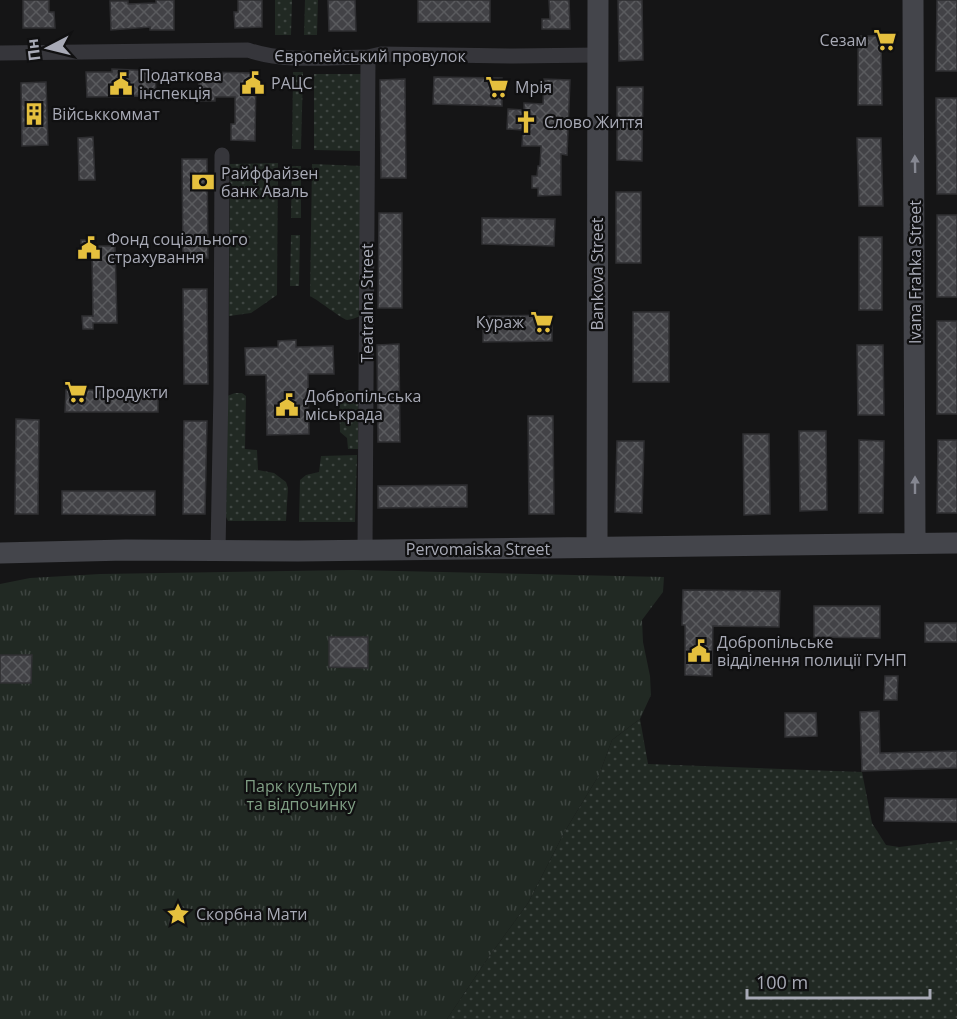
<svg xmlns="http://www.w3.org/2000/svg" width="957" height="1019" font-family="'Open Sans',sans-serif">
<defs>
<pattern id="grass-dots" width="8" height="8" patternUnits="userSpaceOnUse" patternTransform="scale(1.5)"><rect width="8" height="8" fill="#212923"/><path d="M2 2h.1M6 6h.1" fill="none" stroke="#3e4541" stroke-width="1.8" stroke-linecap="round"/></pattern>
<pattern id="park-tufts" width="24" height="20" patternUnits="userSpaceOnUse" patternTransform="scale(1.5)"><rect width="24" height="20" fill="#212923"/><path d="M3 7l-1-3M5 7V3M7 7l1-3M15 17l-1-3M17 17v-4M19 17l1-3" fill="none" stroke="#3e4541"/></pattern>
<pattern id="building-cross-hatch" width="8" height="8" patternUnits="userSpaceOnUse" patternTransform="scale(1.5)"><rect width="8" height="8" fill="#424246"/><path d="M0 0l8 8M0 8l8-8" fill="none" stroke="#5a5b5e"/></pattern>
</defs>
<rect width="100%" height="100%" fill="#151516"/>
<path fill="url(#grass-dots)" d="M 275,0 L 292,0 L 291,35 L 275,35 Z
M 305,0 L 318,0 L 317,35 L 304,35 Z
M 293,72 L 303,72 L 301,149 L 292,149 Z
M 314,74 L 362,74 L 360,151 L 314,150 Z
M 278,163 L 277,295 L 251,313 L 229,316 L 230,164 Z
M 312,164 L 362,166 L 361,316 C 357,317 351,320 347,320 C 342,319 318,300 310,296 Z
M 292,166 L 301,166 L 301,218 L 291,218 Z
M 291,235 L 300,235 L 299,286 L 290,286 Z
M 349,390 L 356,391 L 358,398 L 358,449 L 348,449 L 347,438 L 340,432 L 339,398 L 339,394 Z
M 235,393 L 242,393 L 246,396 L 245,449 L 257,450 L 258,470 L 274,473 L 286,482 L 288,488 L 286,521 L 228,521 L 226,517 L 227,396 Z
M 357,455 L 355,522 L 299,522 L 300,480 L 306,475 L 319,472 L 321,456 Z
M 640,719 L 648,764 L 862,772 L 872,823 L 886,845 L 899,847 L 957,840 L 957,1019 L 447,1019 L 488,958 L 528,903 L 565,831 L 599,775 L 612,740 Z"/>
<path fill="url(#park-tufts)" d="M 353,570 L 664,577 L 663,592 L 642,620 L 643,642 L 650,676 L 651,695 L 640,719 L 612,740 L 599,775 L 565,831 L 528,903 L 488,958 L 447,1019 L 0,1019 L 0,584 L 30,578 L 100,574 Z"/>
<path fill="url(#building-cross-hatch)" stroke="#2f2f32" stroke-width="1.5" d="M 23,0 L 49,0 L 49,12 L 54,12 L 55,28 L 23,28 Z
M 156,0 L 174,0 L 174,30 L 150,30 L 150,27 L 111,30 L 110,1 L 128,1 L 128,4 L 156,3 Z
M 238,0 L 262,0 L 262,27 L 235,28 L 234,12 L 238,12 Z
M 328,0 L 355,0 L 356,31 L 329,31 Z
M 418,0 L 490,0 L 490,22 L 418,22 Z
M 549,0 L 569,0 L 570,29 L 542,29 L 542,19 L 550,19 Z
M 618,0 L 642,0 L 643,60 L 619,61 Z
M 937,0 L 957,0 L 957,71 L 936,71 Z
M 858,36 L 881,36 L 882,105 L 858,105 Z
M 112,69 L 155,71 L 156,96 L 87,97 L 86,72 L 112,72 Z
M 199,72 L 256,73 L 255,141 L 231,140 L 231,124 L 235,124 L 235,97 L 215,97 L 215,101 L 199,101 Z
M 434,77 L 502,78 L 502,106 L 433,104 Z
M 405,79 L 406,178 L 381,178 L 380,80 Z
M 544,79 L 570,80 L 567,155 L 561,154 L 561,195 L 538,196 L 538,188 L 532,188 L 532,176 L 537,176 L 538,166 L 540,166 L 541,146 L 522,146 L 523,130 L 507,129 L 508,109 L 524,110 L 524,103 L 543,104 Z
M 46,82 L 48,145 L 22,146 L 21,83 Z
M 617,87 L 643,87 L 642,161 L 617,160 Z
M 936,98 L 957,98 L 957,194 L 937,194 Z
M 93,137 L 95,180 L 79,180 L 78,138 Z
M 857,138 L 881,138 L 883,206 L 859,206 Z
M 182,159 L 207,159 L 208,258 L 183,258 Z
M 616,192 L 641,192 L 641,263 L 616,263 Z
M 379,213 L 402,213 L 402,308 L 378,308 Z
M 937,215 L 957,215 L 957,297 L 937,297 Z
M 482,218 L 555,219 L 554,246 L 482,244 Z
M 859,237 L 882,237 L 882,310 L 859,310 Z
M 81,240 L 93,240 L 93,246 L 115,246 L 117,323 L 93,323 L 93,329 L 83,329 L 82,316 L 93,316 L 93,317 L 92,254 L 81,254 Z
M 183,289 L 207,289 L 208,384 L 184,384 Z
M 633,312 L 669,312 L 669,382 L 633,382 Z
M 552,315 L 552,341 L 483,342 L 483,316 Z
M 937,321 L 957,321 L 957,414 L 937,414 Z
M 296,340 L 296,347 L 333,346 L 334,374 L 308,374 L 309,434 L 267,435 L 266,375 L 246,375 L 245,348 L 278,347 L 278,341 Z
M 399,344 L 400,442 L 378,442 L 377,345 Z
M 857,345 L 883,345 L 884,415 L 858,415 Z
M 66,390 L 158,390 L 158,412 L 65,412 Z
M 528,416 L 553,416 L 554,514 L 529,514 Z
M 16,419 L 39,420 L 38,514 L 15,514 Z
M 184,421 L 207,421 L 205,514 L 183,514 Z
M 799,431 L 826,431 L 827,510 L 800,511 Z
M 743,434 L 769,434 L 770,514 L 744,515 Z
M 859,440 L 884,441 L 883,513 L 859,513 Z
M 938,440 L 957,440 L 957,513 L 937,513 Z
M 617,441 L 644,441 L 642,513 L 615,512 Z
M 467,485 L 467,507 L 378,508 L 378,486 Z
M 62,491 L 155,491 L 155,515 L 62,514 Z
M 683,590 L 780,591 L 779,627 L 713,626 L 712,676 L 685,675 L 685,625 L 682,625 Z
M 814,606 L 880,606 L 880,638 L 814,637 Z
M 925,623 L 957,623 L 957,642 L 925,642 Z
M 329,637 L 368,637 L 368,668 L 329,667 Z
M 0,655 L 32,655 L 31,683 L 0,683 Z
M 885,676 L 898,676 L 897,700 L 884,700 Z
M 879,711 L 880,753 L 957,751 L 957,768 L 862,771 L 860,712 Z
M 785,713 L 816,713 L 817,736 L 785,737 Z
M 885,798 L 957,799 L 957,822 L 884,821 Z"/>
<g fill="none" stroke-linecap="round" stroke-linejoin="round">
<path stroke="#36363b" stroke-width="15" d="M 0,53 L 248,50 C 285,63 329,57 368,57 L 381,54 L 513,56 L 598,55
M 365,550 L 368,57
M 218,551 L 221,388 L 222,155"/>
<path stroke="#44454b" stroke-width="21" d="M 913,0 L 915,543
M 597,547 L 598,0
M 0,553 L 126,550 L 298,551 L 957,543"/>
</g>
<defs><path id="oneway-solid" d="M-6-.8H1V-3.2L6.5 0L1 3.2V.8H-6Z" transform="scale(1.5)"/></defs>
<g fill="#858791">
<use href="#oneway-solid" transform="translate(915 164) rotate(-91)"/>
<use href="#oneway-solid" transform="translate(915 485) rotate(-90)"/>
</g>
<defs>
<g id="supermarket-bare" transform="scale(1.8)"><path d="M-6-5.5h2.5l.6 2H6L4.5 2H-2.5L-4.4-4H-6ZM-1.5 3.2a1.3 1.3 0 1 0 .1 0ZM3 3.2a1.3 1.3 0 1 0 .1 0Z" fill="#e5c03e" stroke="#101011" stroke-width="2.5" paint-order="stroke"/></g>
<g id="civic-bare" transform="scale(1.8)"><path d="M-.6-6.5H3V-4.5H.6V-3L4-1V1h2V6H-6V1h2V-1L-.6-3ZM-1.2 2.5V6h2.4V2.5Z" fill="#e5c03e" stroke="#101011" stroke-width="2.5" paint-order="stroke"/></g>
<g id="building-bare" transform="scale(1.8)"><path d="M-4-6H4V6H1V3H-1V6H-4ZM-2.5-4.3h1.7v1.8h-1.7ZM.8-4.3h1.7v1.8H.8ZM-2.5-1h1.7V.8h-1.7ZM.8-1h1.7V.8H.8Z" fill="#e5c03e" stroke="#101011" stroke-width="2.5" paint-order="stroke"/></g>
<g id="church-bare" transform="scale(1.8)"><path d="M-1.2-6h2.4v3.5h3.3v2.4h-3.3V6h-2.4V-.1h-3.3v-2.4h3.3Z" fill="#e5c03e" stroke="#101011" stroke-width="2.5" paint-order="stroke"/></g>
<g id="bank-bare" transform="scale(1.8)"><path d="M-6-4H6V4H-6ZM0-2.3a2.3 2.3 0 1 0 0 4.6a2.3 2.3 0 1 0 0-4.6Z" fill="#e5c03e" stroke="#101011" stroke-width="2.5" paint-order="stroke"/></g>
<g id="sight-bare" transform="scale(1.8)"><path d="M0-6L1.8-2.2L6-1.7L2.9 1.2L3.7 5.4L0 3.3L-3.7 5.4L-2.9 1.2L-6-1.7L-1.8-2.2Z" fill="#e5c03e" stroke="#101011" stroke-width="2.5" paint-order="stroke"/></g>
</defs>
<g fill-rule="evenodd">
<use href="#supermarket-bare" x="885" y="40"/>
<use href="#civic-bare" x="253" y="83"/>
<use href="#civic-bare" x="121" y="84"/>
<use href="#supermarket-bare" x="497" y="87"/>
<use href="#building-bare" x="34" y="114"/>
<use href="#church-bare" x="526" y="122"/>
<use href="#bank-bare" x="203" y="182"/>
<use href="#civic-bare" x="89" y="248"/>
<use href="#supermarket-bare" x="542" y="322"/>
<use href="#supermarket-bare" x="76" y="392"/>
<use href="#civic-bare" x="287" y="405"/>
<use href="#civic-bare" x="699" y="651"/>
<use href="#sight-bare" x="178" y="914"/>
</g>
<g text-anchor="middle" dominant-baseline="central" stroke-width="4.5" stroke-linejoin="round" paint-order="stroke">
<g font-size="16" fill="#a8aab6" stroke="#101011" text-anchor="start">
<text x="867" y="40" text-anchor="end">Сезам</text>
<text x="139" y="75">Податкова<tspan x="139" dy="18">інспекція</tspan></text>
<text x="271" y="83">РАЦС</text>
<text x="515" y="87">Мрія</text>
<text x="52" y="114">Військкоммат</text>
<text x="544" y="122">Слово Життя</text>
<text x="221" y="173">Райффайзен<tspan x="221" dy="18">банк Аваль</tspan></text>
<text x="107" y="239">Фонд соціального<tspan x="107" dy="18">страхування</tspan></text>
<text x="524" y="322" text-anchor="end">Кураж</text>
<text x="94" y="392">Продукти</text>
<text x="305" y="396">Добропільська<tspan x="305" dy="18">міськрада</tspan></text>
<text x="717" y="642">Добропільське<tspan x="717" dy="18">відділення полиції ГУНП</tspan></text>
<text x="196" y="914">Скорбна Мати</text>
</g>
<g font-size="16" fill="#a8aab6" stroke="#101011">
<text x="370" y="56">Європейський провулок</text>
<text transform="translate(915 272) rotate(-90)">Ivana Frahka Street</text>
<text transform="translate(597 274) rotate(-90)">Bankova Street</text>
<text transform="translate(367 303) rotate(-90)">Teatralna Street</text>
<text x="478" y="549">Pervomaiska Street</text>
</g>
<g font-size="16" fill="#809f85" stroke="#101011">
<text x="301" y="786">Парк культури<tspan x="301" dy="18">та відпочинку</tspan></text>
</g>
</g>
<g transform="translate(48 48) rotate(263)" stroke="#101011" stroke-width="4.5" paint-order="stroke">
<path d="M0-4.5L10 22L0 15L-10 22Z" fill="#a8aab6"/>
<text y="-9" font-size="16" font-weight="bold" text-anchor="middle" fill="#a8aab6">Пн</text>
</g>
<path d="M747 989v9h183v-9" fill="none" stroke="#a8aab6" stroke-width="3"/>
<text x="756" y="989" font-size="18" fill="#a8aab6" stroke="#101011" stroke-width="4.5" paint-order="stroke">100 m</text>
</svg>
